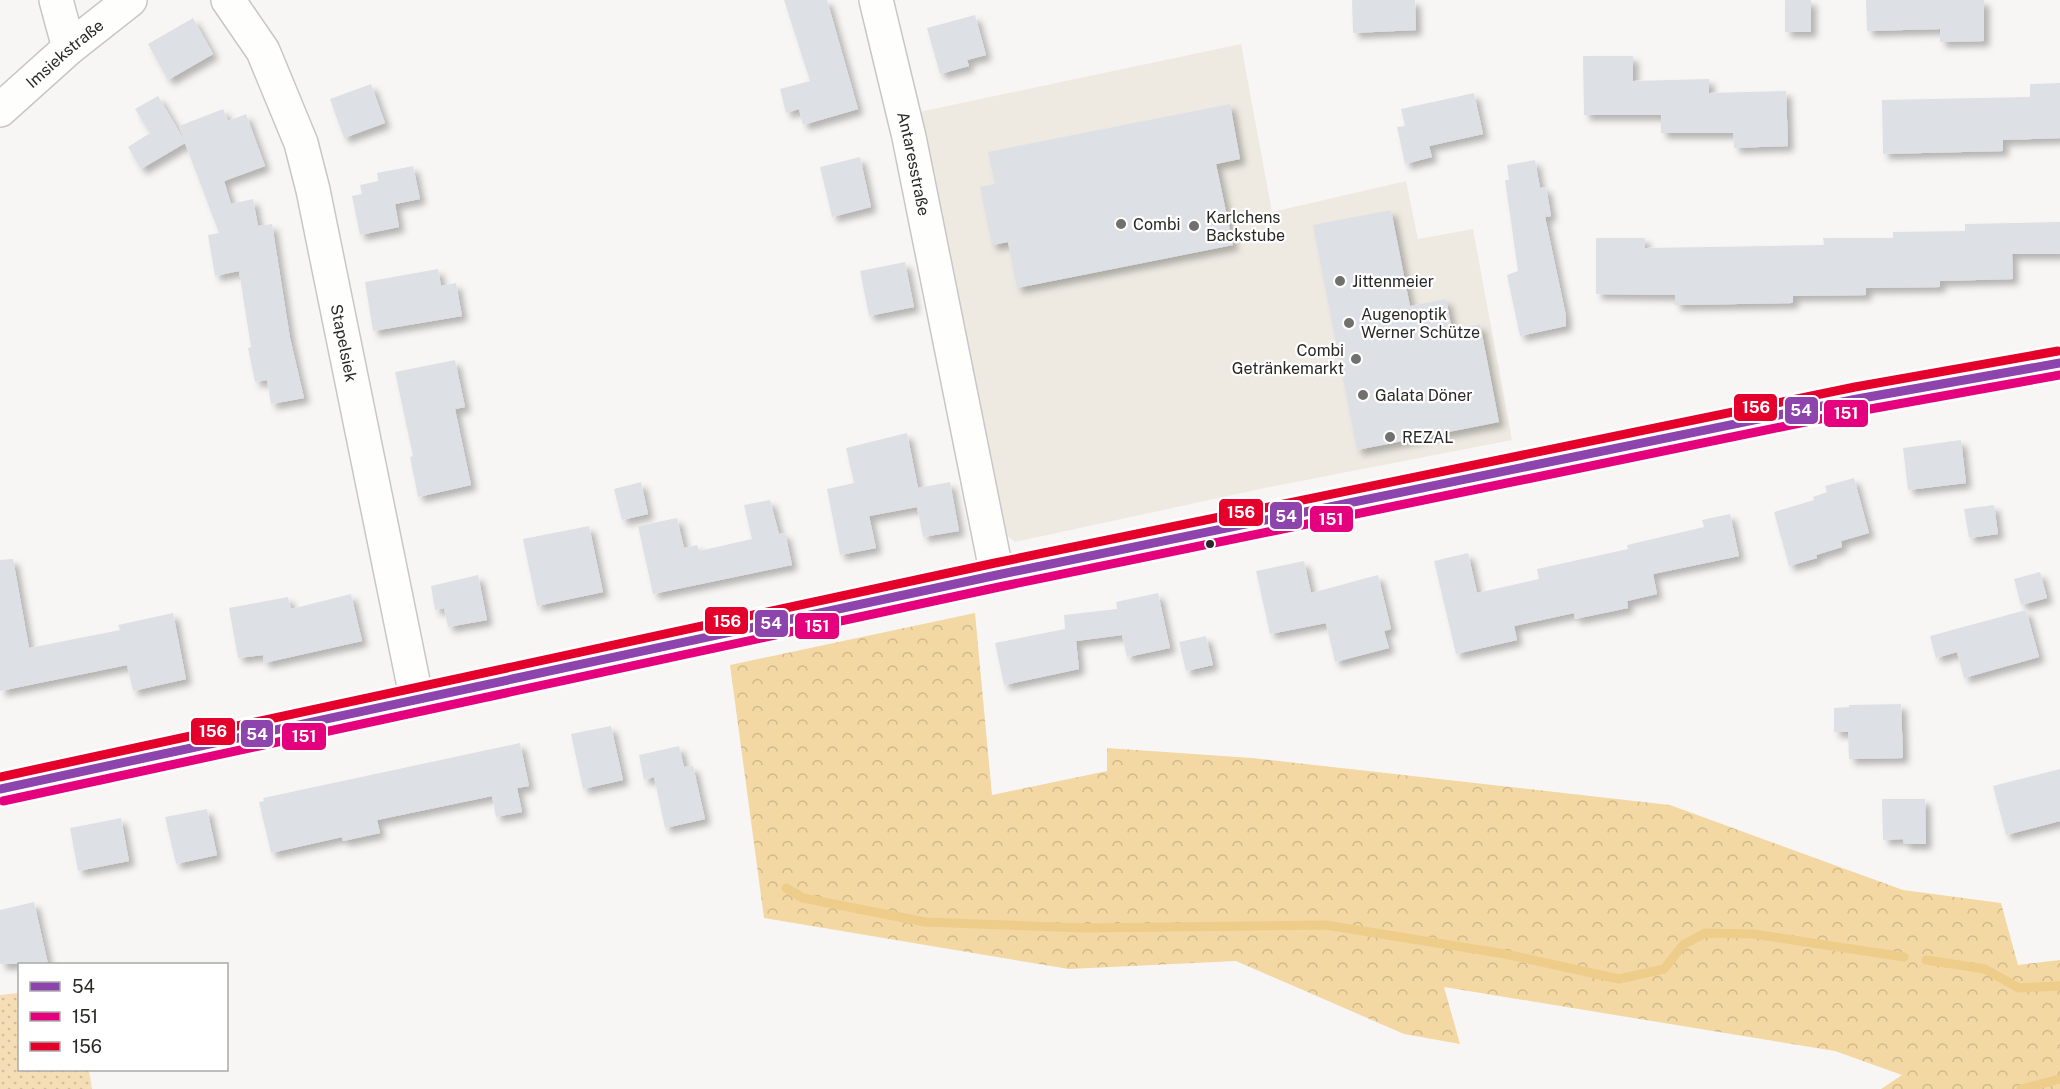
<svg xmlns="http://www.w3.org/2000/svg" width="2060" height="1089" font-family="'Public Sans',sans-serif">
<defs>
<pattern id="grass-dots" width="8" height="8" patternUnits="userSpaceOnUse" patternTransform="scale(1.5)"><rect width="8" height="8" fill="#f5deb5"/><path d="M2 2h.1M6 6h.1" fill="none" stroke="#d2be9c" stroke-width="1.8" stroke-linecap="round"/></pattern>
<pattern id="forest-crowns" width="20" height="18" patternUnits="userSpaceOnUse" patternTransform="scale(1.5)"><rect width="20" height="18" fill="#f3d8a3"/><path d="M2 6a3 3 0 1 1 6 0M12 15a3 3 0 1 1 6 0" fill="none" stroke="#d0b98c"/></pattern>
<filter id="shadow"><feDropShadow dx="5.5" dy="5.5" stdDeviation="3" flood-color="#0004"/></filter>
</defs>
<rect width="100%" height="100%" fill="#f8f6f4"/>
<path fill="#eeeae2" d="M 1241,44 L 1272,212 L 1406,181 L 1418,239 L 1473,229 L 1512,440 L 1265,488 L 1015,542 L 1002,532 L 919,112 Z"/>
<path fill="url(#grass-dots)" d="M 19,993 L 20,1070 L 89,1070 L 92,1089 L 0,1089 L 0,995 Z"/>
<path fill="url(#forest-crowns)" d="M 975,613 L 992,795 L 1107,771 L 1107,748 L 1252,758 L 1670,805 L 1903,890 L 2001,903 L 2018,965 L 2060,960 L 2060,1089 L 1881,1089 L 1902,1075 L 1835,1051 L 1444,987 L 1460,1044 L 1404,1034 L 1236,961 L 1069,969 L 764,918 L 730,665 Z"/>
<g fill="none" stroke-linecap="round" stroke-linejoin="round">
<path stroke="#eecc8a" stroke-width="9" d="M 786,888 L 803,898 L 925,922 L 1085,928 L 1326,925 L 1505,954 L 1619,979 L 1664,969 L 1683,945 L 1705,933 L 1754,934 L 1904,957
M 1926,960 L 1985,969 L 2019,988 L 2060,986
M 2021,1089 L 2060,1079"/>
</g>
<path fill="#dde1e6" filter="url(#shadow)" d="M 784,0 L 827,0 L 858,109 L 803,125 L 799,109 L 786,113 L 780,89 L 810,81 Z
M 1352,0 L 1415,0 L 1416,30 L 1353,33 Z
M 1785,0 L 1811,0 L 1811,32 L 1785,32 Z
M 1866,0 L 1984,0 L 1984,41 L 1940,42 L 1940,29 L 1867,31 Z
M 975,15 L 986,55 L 967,60 L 969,66 L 940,74 L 927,28 Z
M 193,18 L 213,54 L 168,80 L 148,44 Z
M 1583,56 L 1633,56 L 1633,81 L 1709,79 L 1709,93 L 1786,91 L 1788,146 L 1734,148 L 1733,133 L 1661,133 L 1661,115 L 1584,115 Z
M 2060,83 L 2060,138 L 2003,140 L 2003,151 L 1883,154 L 1882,100 L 2030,97 L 2030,84 Z
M 371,84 L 385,123 L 344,138 L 330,99 Z
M 1474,93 L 1483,134 L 1429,146 L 1432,157 L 1405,164 L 1397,127 L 1405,126 L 1401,109 Z
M 158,96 L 184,140 L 179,126 L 223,109 L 228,121 L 246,114 L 265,166 L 224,181 L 231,204 L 253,199 L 258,226 L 272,224 L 290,338 L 304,398 L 271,404 L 267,380 L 255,382 L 248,348 L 251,347 L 239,271 L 215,276 L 208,235 L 219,233 L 185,143 L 141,169 L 128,147 L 150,133 L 135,109 Z
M 1230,104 L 1240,159 L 1216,164 L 1233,245 L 1017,288 L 1008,242 L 992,245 L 980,187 L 995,184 L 988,152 Z
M 860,157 L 871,207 L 832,217 L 820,167 Z
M 1535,160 L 1540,188 L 1546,187 L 1551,216 L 1545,217 L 1566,316 L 1566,326 L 1520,336 L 1507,275 L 1518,271 L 1505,180 L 1509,180 L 1507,165 Z
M 413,166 L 420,199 L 395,204 L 399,227 L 360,235 L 352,196 L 362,194 L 360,185 L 378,181 L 377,173 Z
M 1391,210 L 1410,306 L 1446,299 L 1452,330 L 1480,324 L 1499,422 L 1357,450 L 1313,225 Z
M 2060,222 L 2060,254 L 2012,254 L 2013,279 L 1940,281 L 1940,287 L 1866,288 L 1866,295 L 1793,296 L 1793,303 L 1675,305 L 1675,295 L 1596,294 L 1596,238 L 1645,238 L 1645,248 L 1824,245 L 1823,238 L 1893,238 L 1893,232 L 1965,231 L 1965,224 Z
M 905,262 L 914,307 L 869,316 L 860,271 Z
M 438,269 L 441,286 L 456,283 L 462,316 L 373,331 L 365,282 Z
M 455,360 L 465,407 L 455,409 L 471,485 L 418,497 L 410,457 L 413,456 L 395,372 Z
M 907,433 L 918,488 L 950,482 L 959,531 L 923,537 L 917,507 L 869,516 L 876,548 L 840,555 L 827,489 L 854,483 L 846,448 Z
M 1961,440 L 1966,483 L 1908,490 L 1903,448 Z
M 1854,478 L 1869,533 L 1841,541 L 1842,547 L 1816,555 L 1817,558 L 1789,566 L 1774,512 L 1814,500 L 1813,497 L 1827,492 L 1825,486 Z
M 641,482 L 648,514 L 622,520 L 614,489 Z
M 770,500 L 779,534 L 785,533 L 792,565 L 653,594 L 638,526 L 677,518 L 684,548 L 697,545 L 699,551 L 752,539 L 744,505 Z
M 1994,505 L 1998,534 L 1969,538 L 1964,509 Z
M 1730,514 L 1739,556 L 1653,574 L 1657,594 L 1627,601 L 1628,608 L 1575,619 L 1574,613 L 1514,626 L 1517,640 L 1456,654 L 1434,561 L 1468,553 L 1477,593 L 1539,579 L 1537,569 L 1628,549 L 1627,545 L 1704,527 L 1702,520 Z
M 589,526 L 603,592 L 537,606 L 523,539 Z
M 13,559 L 29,648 L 120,630 L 118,625 L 173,613 L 186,679 L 133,691 L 127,665 L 0,691 L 0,560 Z
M 1304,561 L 1311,593 L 1378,575 L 1391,629 L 1384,631 L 1389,648 L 1335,662 L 1326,623 L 1270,634 L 1256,571 Z
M 2040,572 L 2047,598 L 2021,605 L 2014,579 Z
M 478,575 L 487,620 L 448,627 L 444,608 L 435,610 L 431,586 Z
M 1158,593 L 1170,648 L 1127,657 L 1122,635 L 1076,641 L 1079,669 L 1004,685 L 995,643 L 1065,629 L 1064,615 L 1117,609 L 1116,602 Z
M 351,594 L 362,641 L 264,663 L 263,655 L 238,658 L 229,608 L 288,597 L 291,609 Z
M 2026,610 L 2039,657 L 1964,678 L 1957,652 L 1936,658 L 1930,636 Z
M 1206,636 L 1213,665 L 1186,671 L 1179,642 Z
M 1901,704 L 1903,758 L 1849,759 L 1848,732 L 1834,732 L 1834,708 L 1849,707 L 1849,705 Z
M 611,726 L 623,780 L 583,789 L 571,734 Z
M 520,743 L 529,786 L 517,788 L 522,812 L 496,817 L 492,796 L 377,820 L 380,833 L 343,841 L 342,837 L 271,853 L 259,802 L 264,801 L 263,798 Z
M 679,746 L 684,767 L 693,766 L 705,819 L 665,828 L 654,777 L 644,780 L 639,755 Z
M 2060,769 L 2060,821 L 2006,835 L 1993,786 Z
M 1882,799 L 1925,799 L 1926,844 L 1904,844 L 1903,839 L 1883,840 Z
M 207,809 L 217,855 L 176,864 L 165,817 Z
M 121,818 L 129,861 L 78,871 L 70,828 Z
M 34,902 L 48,964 L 0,964 L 0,910 Z"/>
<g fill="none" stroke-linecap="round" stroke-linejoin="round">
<g stroke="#c8c7c5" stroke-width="36">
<g id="minor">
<path d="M 56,0 L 69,48"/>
<path id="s1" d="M 228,0 L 263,51 L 301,143 L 313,190 L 417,701"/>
<path id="s2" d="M 876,0 L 909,137 L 997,575"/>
<path id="s3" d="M 0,110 L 69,48 L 130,0"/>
</g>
</g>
<g stroke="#d2d1d0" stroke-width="36">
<path id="major" d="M 0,789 L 997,575 L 1857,399 L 2060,363"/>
</g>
<use href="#minor" stroke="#fefefd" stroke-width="33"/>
<use href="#major" stroke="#f0ece6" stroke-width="33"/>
<g stroke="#fff" stroke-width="14">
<path id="bus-1" d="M 0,789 L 997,575 L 1857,399 L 2060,363"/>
</g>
<g stroke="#fff" stroke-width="14">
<path id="bus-2" d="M 3,801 L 999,587 L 1859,411 L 2060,375"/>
</g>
<g stroke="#fff" stroke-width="14">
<path id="bus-3" d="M 0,777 L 995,563 L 1855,387 L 2058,351"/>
</g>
<use href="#bus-1" stroke="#8e44ad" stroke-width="9"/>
<use href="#bus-2" stroke="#e5007d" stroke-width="9"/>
<use href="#bus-3" stroke="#e4002b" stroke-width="9"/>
</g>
<g fill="#71706e" stroke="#fff" stroke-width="2">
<circle cx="1121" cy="224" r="6"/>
<circle cx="1194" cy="226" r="6"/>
<circle cx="1340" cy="281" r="6"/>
<circle cx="1349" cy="323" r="6"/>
<circle cx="1356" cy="359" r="6"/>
<circle cx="1363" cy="395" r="6"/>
<circle cx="1390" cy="437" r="6"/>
</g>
<circle fill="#292826" stroke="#fff" stroke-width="2" cx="1210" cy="544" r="5"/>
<g text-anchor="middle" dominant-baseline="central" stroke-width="4.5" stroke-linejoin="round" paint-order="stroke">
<g font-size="16" fill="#292826" stroke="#fff">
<text stroke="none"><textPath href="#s3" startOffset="86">Imsiekstraße</textPath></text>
<text stroke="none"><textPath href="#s2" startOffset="168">Antaresstraße</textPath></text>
<text stroke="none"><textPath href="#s1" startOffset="366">Stapelsiek</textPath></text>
</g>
<g font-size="16" fill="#292826" stroke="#fff" text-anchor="start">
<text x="1206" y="217">Karlchens<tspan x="1206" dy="18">Backstube</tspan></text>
<text x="1133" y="224">Combi</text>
<text x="1352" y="281">Jittenmeier</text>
<text x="1361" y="314">Augenoptik<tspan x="1361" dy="18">Werner Schütze</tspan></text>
<text x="1344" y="350" text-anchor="end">Combi<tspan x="1344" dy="18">Getränkemarkt</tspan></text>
<text x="1375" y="395">Galata Döner</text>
<text x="1402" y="437">REZAL</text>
</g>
</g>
<g stroke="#fff" stroke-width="2">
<rect x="1733" y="393" width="45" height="29" rx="6" fill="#e4002b"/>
<rect x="1784" y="396" width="35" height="29" rx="6" fill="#8e44ad"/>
<rect x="1823" y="399" width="46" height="29" rx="6" fill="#e5007d"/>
<rect x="1218" y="498" width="46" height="29" rx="6" fill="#e4002b"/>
<rect x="1269" y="501" width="34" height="29" rx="6" fill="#8e44ad"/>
<rect x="1309" y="505" width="45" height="28" rx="6" fill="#e5007d"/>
<rect x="704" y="606" width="45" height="29" rx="6" fill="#e4002b"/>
<rect x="754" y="609" width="35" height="29" rx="6" fill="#8e44ad"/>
<rect x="794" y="612" width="46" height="28" rx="6" fill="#e5007d"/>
<rect x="190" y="717" width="46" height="29" rx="6" fill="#e4002b"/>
<rect x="240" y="719" width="34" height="29" rx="6" fill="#8e44ad"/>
<rect x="281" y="722" width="46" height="29" rx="6" fill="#e5007d"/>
</g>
<g font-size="16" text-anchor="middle" font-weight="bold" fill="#fff">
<text x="1756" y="413">156</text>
<text x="1801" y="416">54</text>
<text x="1846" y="419">151</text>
<text x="1241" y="518">156</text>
<text x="1286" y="522">54</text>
<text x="1331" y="525">151</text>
<text x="727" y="627">156</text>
<text x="771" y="629">54</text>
<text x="817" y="632">151</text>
<text x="213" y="737">156</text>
<text x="257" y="740">54</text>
<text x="304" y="742">151</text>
</g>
<rect x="18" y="963" width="210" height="108" fill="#ffffff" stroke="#a9a9a8" stroke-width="1.5"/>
<rect x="30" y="982" width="30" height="9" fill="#8e44ad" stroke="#a9a9a8" stroke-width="1.5"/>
<text x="72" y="993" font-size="18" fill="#292826">54</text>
<rect x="30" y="1012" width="30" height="9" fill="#e5007d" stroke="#a9a9a8" stroke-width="1.5"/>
<text x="72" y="1023" font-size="18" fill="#292826">151</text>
<rect x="30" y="1042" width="30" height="9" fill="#e4002b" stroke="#a9a9a8" stroke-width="1.5"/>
<text x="72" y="1053" font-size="18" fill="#292826">156</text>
</svg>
